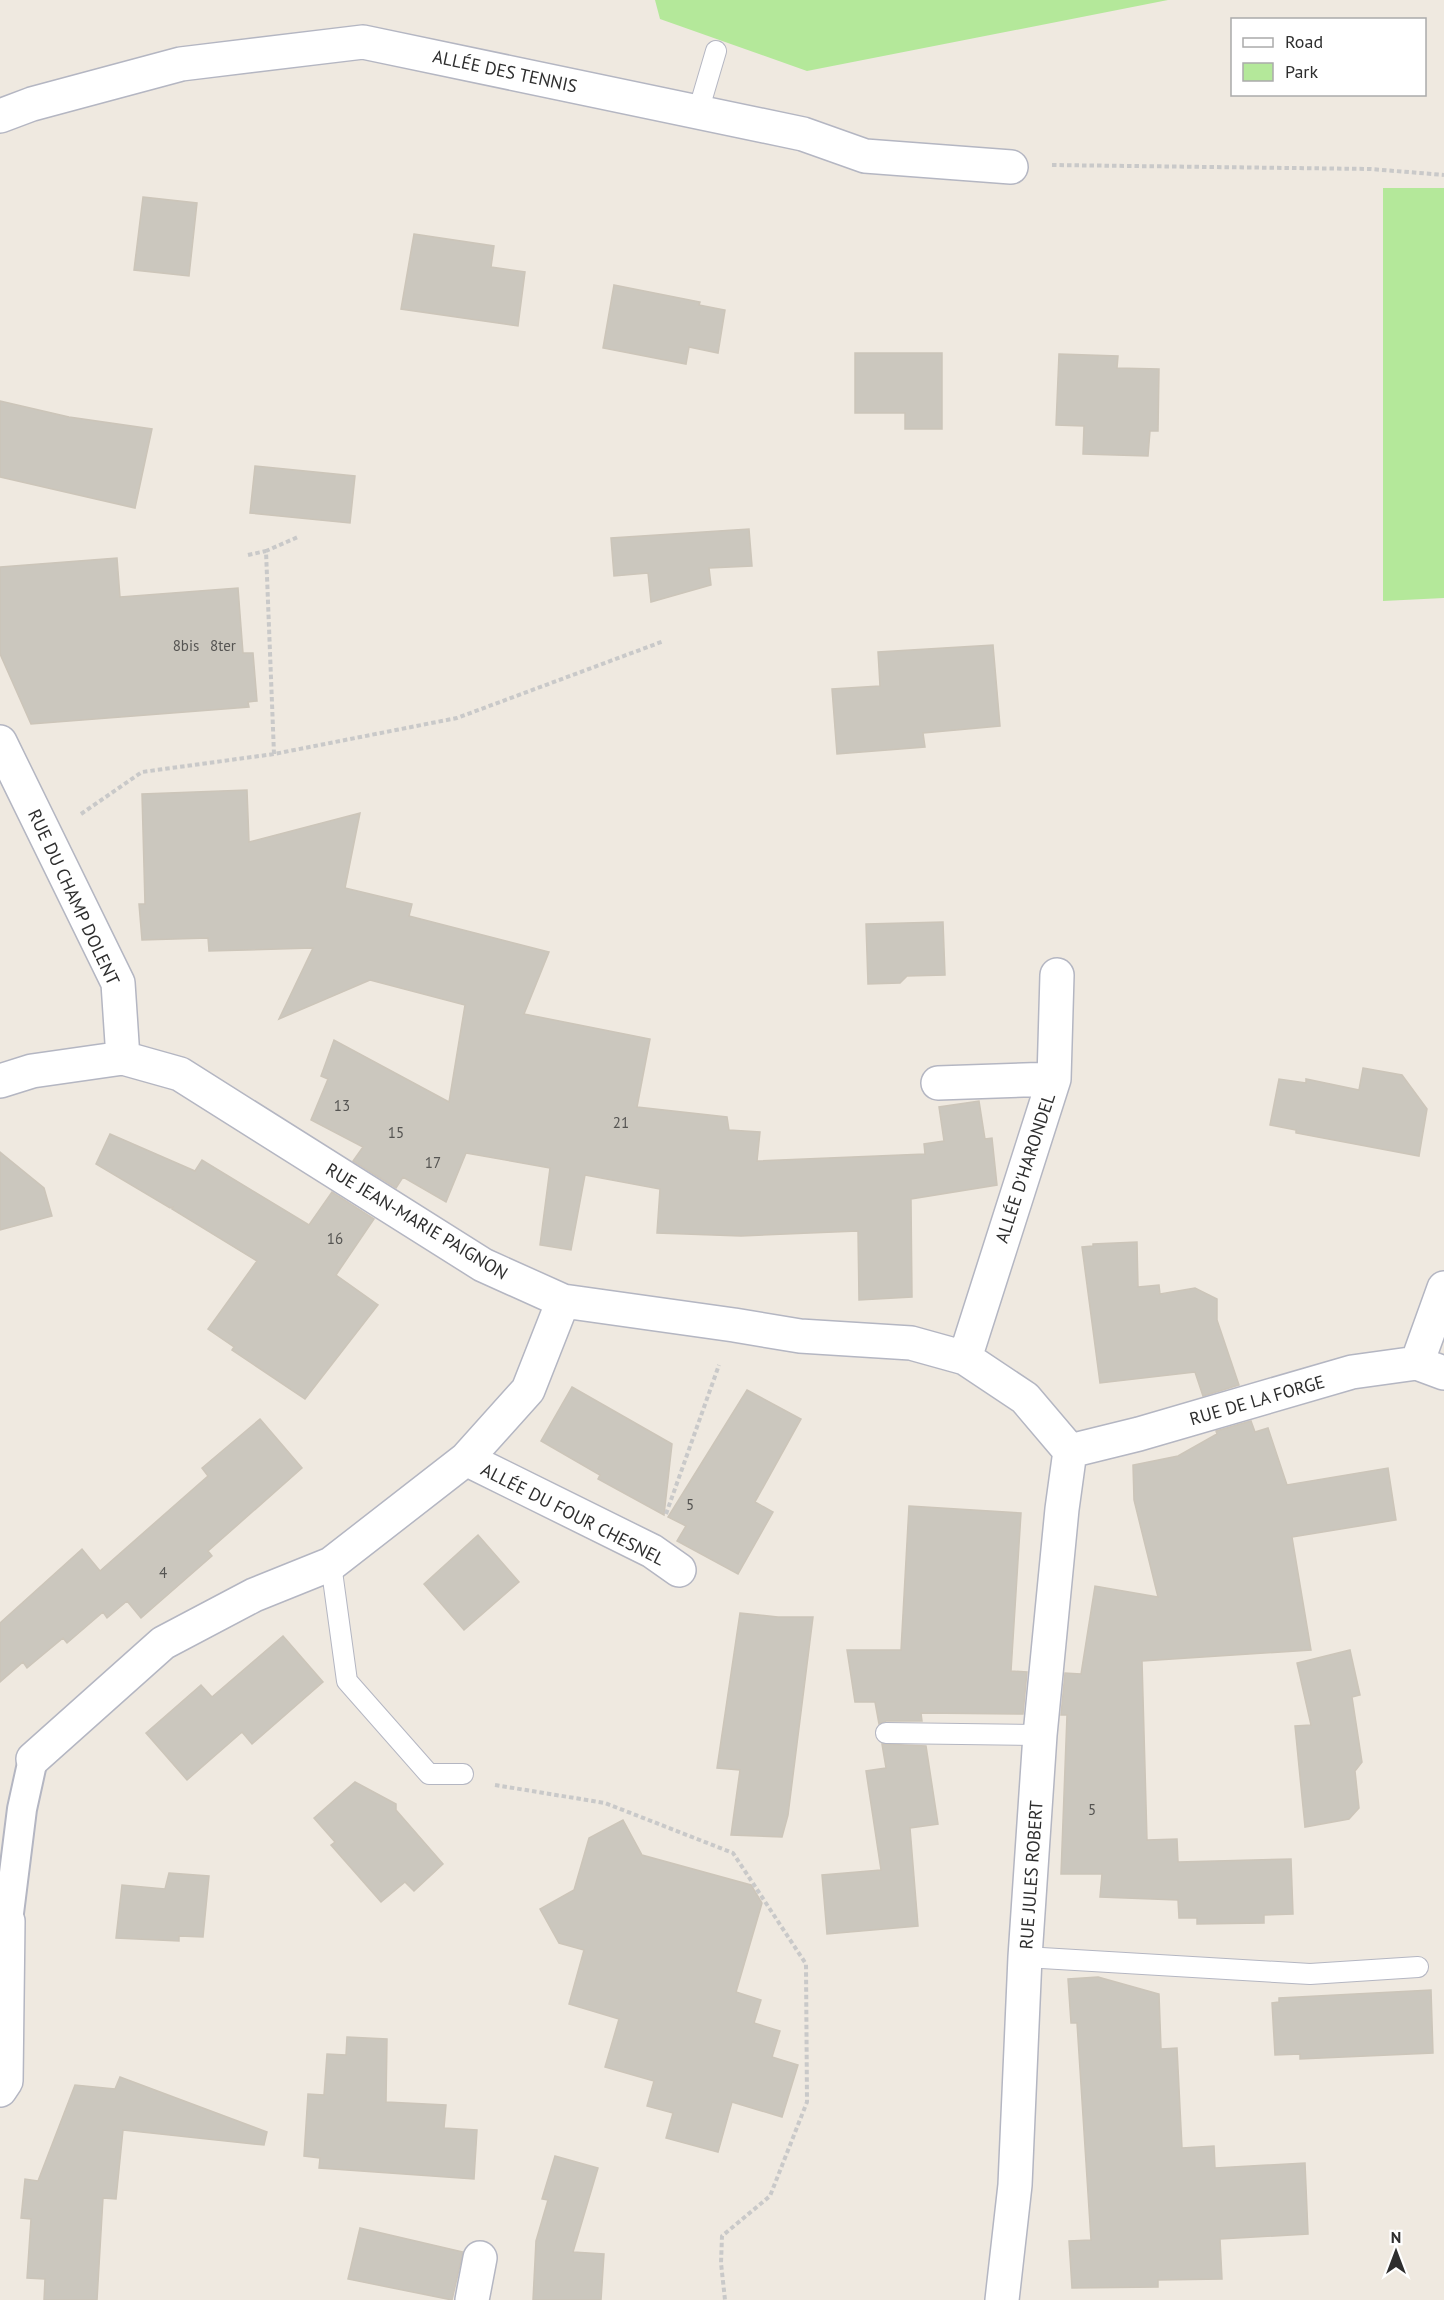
<svg xmlns="http://www.w3.org/2000/svg" width="1444" height="2300" font-family="'PT Sans',sans-serif">
<rect width="100%" height="100%" fill="#efe9e0"/>
<path fill="#b4e89a" d="M 655,0 L 1168,0 L 807,71 L 660,19 Z
M 1383,188 L 1444,188 L 1444,598 L 1383,601 Z"/>
<path fill="#cbc7be" stroke="#ccc5b9" stroke-width="1.5" d="M 143,197 L 197,203 L 189,276 L 134,270 Z
M 414,234 L 494,246 L 491,267 L 525,272 L 518,326 L 401,309 Z
M 614,285 L 700,302 L 699,305 L 725,310 L 718,353 L 689,347 L 686,364 L 603,348 Z
M 855,353 L 942,353 L 942,429 L 905,429 L 905,413 L 855,413 Z
M 1059,354 L 1118,356 L 1117,368 L 1159,369 L 1158,431 L 1150,431 L 1148,456 L 1083,454 L 1084,426 L 1056,425 Z
M 0,401 L 69,417 L 152,429 L 135,508 L 0,477 Z
M 255,466 L 355,476 L 350,523 L 250,513 Z
M 749,529 L 752,566 L 709,568 L 711,585 L 651,602 L 648,573 L 614,576 L 611,538 Z
M 117,558 L 120,597 L 238,588 L 243,653 L 253,653 L 257,701 L 248,702 L 249,707 L 31,724 L 0,654 L 0,567 Z
M 993,645 L 1000,726 L 923,733 L 925,747 L 837,754 L 832,689 L 880,686 L 878,652 Z
M 247,790 L 249,842 L 360,813 L 345,888 L 412,904 L 409,916 L 549,952 L 524,1014 L 650,1039 L 637,1107 L 727,1117 L 729,1130 L 760,1132 L 757,1161 L 925,1154 L 924,1144 L 944,1141 L 939,1107 L 979,1101 L 985,1139 L 992,1138 L 997,1185 L 911,1199 L 912,1297 L 859,1300 L 858,1231 L 741,1236 L 657,1233 L 660,1189 L 585,1175 L 571,1250 L 540,1245 L 550,1168 L 466,1153 L 446,1202 L 403,1177 L 396,1188 L 353,1161 L 363,1147 L 311,1120 L 328,1079 L 321,1076 L 334,1040 L 449,1102 L 465,1005 L 370,980 L 279,1019 L 313,948 L 209,951 L 208,938 L 142,940 L 139,904 L 145,904 L 142,794 Z
M 943,922 L 945,975 L 907,976 L 900,983 L 868,984 L 866,924 Z
M 1363,1068 L 1402,1075 L 1427,1109 L 1419,1156 L 1296,1133 L 1296,1130 L 1270,1125 L 1279,1079 L 1306,1083 L 1306,1079 L 1359,1090 Z
M 110,1134 L 195,1171 L 202,1160 L 309,1225 L 332,1192 L 374,1219 L 336,1275 L 378,1305 L 305,1399 L 232,1350 L 234,1347 L 208,1329 L 257,1261 L 172,1209 L 173,1207 L 170,1208 L 96,1164 Z
M 0,1152 L 44,1188 L 52,1216 L 0,1230 Z
M 1137,1242 L 1138,1287 L 1159,1285 L 1160,1294 L 1195,1288 L 1217,1299 L 1217,1320 L 1239,1385 L 1203,1396 L 1195,1372 L 1100,1383 L 1082,1247 L 1093,1246 L 1093,1244 Z
M 572,1387 L 672,1444 L 664,1515 L 598,1479 L 600,1475 L 541,1441 Z
M 747,1390 L 801,1419 L 755,1502 L 773,1512 L 738,1574 L 677,1541 L 686,1526 L 668,1517 Z
M 260,1419 L 302,1468 L 208,1551 L 212,1556 L 141,1618 L 127,1601 L 107,1618 L 103,1612 L 67,1643 L 63,1638 L 27,1668 L 23,1662 L 0,1682 L 0,1623 L 82,1549 L 100,1571 L 208,1476 L 202,1468 Z
M 1251,1421 L 1255,1432 L 1268,1428 L 1287,1485 L 1388,1468 L 1396,1520 L 1292,1537 L 1311,1650 L 1142,1661 L 1147,1840 L 1177,1839 L 1178,1862 L 1291,1859 L 1293,1914 L 1264,1915 L 1264,1923 L 1197,1924 L 1197,1918 L 1179,1918 L 1178,1900 L 1100,1897 L 1102,1874 L 1061,1874 L 1067,1715 L 1061,1715 L 1065,1673 L 1081,1674 L 1095,1586 L 1158,1597 L 1134,1500 L 1133,1465 L 1178,1456 L 1217,1434 L 1216,1431 Z
M 909,1506 L 1021,1513 L 1011,1671 L 1027,1672 L 1023,1714 L 921,1713 L 922,1721 L 886,1721 L 879,1724 L 875,1702 L 855,1702 L 847,1650 L 901,1650 Z
M 478,1535 L 519,1582 L 464,1630 L 424,1584 Z
M 740,1613 L 778,1617 L 813,1617 L 788,1815 L 782,1837 L 731,1835 L 740,1770 L 717,1768 Z
M 283,1636 L 323,1682 L 252,1744 L 242,1732 L 187,1780 L 146,1733 L 201,1685 L 212,1697 Z
M 1350,1650 L 1360,1695 L 1352,1697 L 1362,1762 L 1355,1771 L 1359,1808 L 1349,1819 L 1305,1827 L 1295,1726 L 1311,1725 L 1297,1663 Z
M 882,1744 L 926,1746 L 938,1824 L 910,1828 L 918,1926 L 827,1934 L 822,1875 L 881,1870 L 866,1771 L 886,1768 Z
M 355,1782 L 396,1804 L 396,1810 L 443,1864 L 414,1891 L 405,1882 L 381,1902 L 331,1845 L 335,1842 L 314,1818 Z
M 623,1820 L 642,1855 L 751,1885 L 762,1903 L 736,1992 L 761,2000 L 754,2023 L 780,2031 L 772,2057 L 798,2065 L 782,2117 L 732,2102 L 718,2152 L 666,2138 L 673,2113 L 647,2106 L 654,2081 L 605,2067 L 619,2019 L 569,2004 L 584,1950 L 559,1943 L 540,1909 L 574,1890 L 589,1838 Z
M 169,1873 L 209,1876 L 203,1937 L 179,1936 L 179,1941 L 116,1938 L 122,1885 L 165,1889 Z
M 1098,1977 L 1159,1994 L 1161,2049 L 1177,2048 L 1182,2148 L 1214,2146 L 1215,2168 L 1305,2163 L 1308,2234 L 1220,2239 L 1222,2279 L 1158,2280 L 1158,2287 L 1072,2288 L 1069,2241 L 1091,2240 L 1077,2023 L 1071,2023 L 1068,1979 Z
M 1431,1990 L 1433,2053 L 1300,2059 L 1300,2054 L 1275,2055 L 1272,2003 L 1279,2002 L 1279,1998 Z
M 347,2037 L 387,2039 L 386,2102 L 446,2105 L 444,2128 L 477,2130 L 474,2179 L 319,2168 L 320,2158 L 304,2156 L 308,2094 L 324,2095 L 327,2054 L 346,2055 Z
M 120,2077 L 267,2132 L 264,2145 L 123,2130 L 116,2199 L 103,2198 L 97,2300 L 44,2300 L 45,2279 L 27,2278 L 31,2219 L 21,2218 L 25,2179 L 38,2181 L 75,2085 L 115,2089 Z
M 555,2156 L 598,2168 L 573,2252 L 604,2254 L 601,2300 L 533,2300 L 536,2241 L 548,2200 L 542,2199 Z
M 360,2228 L 463,2252 L 452,2300 L 348,2279 Z"/>
<g fill="none" stroke-linecap="round" stroke-linejoin="round">
<g stroke="#b4b6c2" stroke-width="22">
<path id="service" d="M 698,112 L 716,51
M 331,1564 L 347,1681 L 429,1774 L 463,1774
M 886,1733 L 1040,1735
M 1025,1957 L 1310,1974 L 1418,1967"/>
</g>
<g stroke="#b4b6c2" stroke-width="32">
<path id="pedestrian" d="M 8,1921 L 22,1809 L 33,1759"/>
</g>
<g stroke="#b4b6c2" stroke-width="36">
<path id="minor" d="M 0,116 L 32,104 L 181,64 L 363,42 L 803,134 L 865,156 L 1011,167
M 0,742 L 118,983 L 123,1058
M 0,1081 L 32,1071 L 123,1058 L 180,1074 L 483,1265 L 563,1301 L 734,1325 L 800,1336 L 911,1343 L 965,1358 L 1025,1398 L 1070,1451
M 938,1083 L 1054,1079
M 965,1358 L 1054,1079 L 1057,975
M 1417,1363 L 1444,1288
M 1070,1451 L 1139,1434 L 1352,1372 L 1417,1363 L 1444,1373
M 466,1459 L 652,1551 L 679,1570
M 33,1759 L 163,1643 L 254,1595 L 331,1564 L 466,1459 L 528,1390 L 563,1301
M 0,2090 L 6,2081 L 8,1921
M 472,2300 L 480,2258
M 1002,2300 L 1015,2185 L 1025,1957 L 1040,1735 L 1062,1509 L 1070,1451"/>
</g>
<path stroke="#c9c9c9" stroke-width="4" stroke-dasharray="4.5 3" stroke-linecap="butt" d="M 1052,165 L 1371,169 L 1444,175
M 248,555 L 266,551
M 274,754 L 266,551 L 298,537
M 81,814 L 142,772 L 274,754 L 457,718 L 664,641
M 666,1514 L 719,1365
M 495,1785 L 605,1803 L 733,1853 L 806,1964 L 807,2102 L 770,2196 L 722,2236 L 721,2263 L 725,2300"/>
<use href="#service" stroke="#fff" stroke-width="20"/>
<use href="#pedestrian" stroke="#fff" stroke-width="28"/>
<use href="#minor" stroke="#fff" stroke-width="33"/>
</g>
<g text-anchor="middle" dominant-baseline="central" stroke-width="5" stroke-linejoin="round" paint-order="stroke">
<g font-size="15" fill="#555452">
<text x="186" y="645">8bis</text>
<text x="223" y="645">8ter</text>
<text x="342" y="1105">13</text>
<text x="621" y="1122">21</text>
<text x="396" y="1132">15</text>
<text x="433" y="1162">17</text>
<text x="335" y="1238">16</text>
<text x="690" y="1504">5</text>
<text x="163" y="1572">4</text>
<text x="1092" y="1809">5</text>
</g>
<g font-size="18" fill="#2e2e2e" stroke="#fff">
<text transform="translate(505 71) rotate(12)">ALLÉE DES TENNIS</text>
<text transform="translate(74 897) rotate(65)">RUE DU CHAMP DOLENT</text>
<text transform="translate(1025 1168) rotate(-72)">ALLÉE D'HARONDEL</text>
<text transform="translate(417 1221) rotate(31)">RUE JEAN-MARIE PAIGNON</text>
<text transform="translate(1257 1400) rotate(-16)">RUE DE LA FORGE</text>
<text transform="translate(573 1514) rotate(27)">ALLÉE DU FOUR CHESNEL</text>
<text transform="translate(1031 1875) rotate(-86)">RUE JULES ROBERT</text>
</g>
</g>
<rect x="1231" y="18" width="195" height="78" fill="#ffffff" stroke="#ababab" stroke-width="1.5"/>
<rect x="1243" y="38" width="30" height="9" fill="#ffffff" stroke="#ababab" stroke-width="1.5"/>
<text x="1285" y="48" font-size="18" fill="#2e2e2e">Road</text>
<rect x="1243" y="63" width="30" height="18" fill="#b4e89a" stroke="#ababab" stroke-width="1.5"/>
<text x="1285" y="78" font-size="18" fill="#2e2e2e">Park</text>
<g transform="translate(1396 2252)" stroke="#ffffff" stroke-width="4.5" paint-order="stroke">
<path d="M0-4.5L10 22L0 15L-10 22Z" fill="#2e2e2e"/>
<text y="-9" font-size="16" font-weight="bold" text-anchor="middle" fill="#2e2e2e">N</text>
</g>
</svg>
